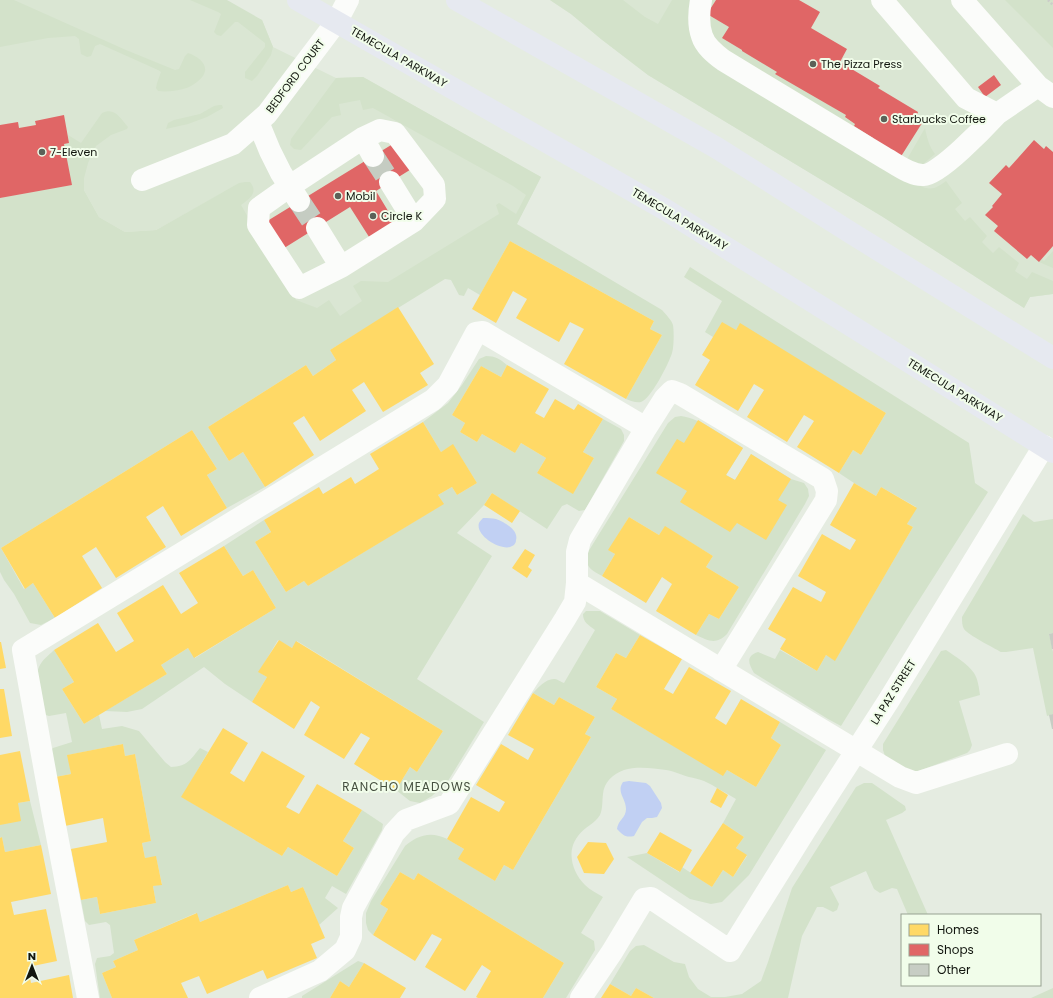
<svg xmlns="http://www.w3.org/2000/svg" width="1053" height="998" font-family="Poppins,sans-serif">
<rect width="100%" height="100%" fill="#e5ece1"/>
<path fill="#dae6d3" d="M 0,0 L 214,0 L 262,20 L 273,47 L 336,78 L 363,77 L 541,177 L 517,223 L 318,350 L 224,192 L 156,230 L 125,232 L 99,217 L 84,190 L 0,207 Z
M 550,0 L 1053,0 L 1053,294 L 1030,297 L 1024,308 L 883,217 L 648,75 L 601,39 L 571,14 Z"/>
<path fill="#d3e2ca" d="M 0,0 L 14,0 L 126,50 L 175,70 L 179,69 L 185,56 L 188,53 C 203,58 213,70 197,82 C 193,85 188,88 183,89 C 176,91 166,92 158,91 L 156,88 L 157,83 L 161,72 L 158,70 L 100,44 L 95,46 L 91,56 L 87,57 L 81,54 L 79,39 L 75,36 L 48,38 L 0,47 Z
M 190,0 L 227,0 L 262,20 L 273,47 L 271,55 L 257,76 L 252,81 L 245,78 L 245,72 L 265,47 L 265,43 L 238,22 L 235,22 L 221,36 L 217,35 L 214,32 L 221,14 L 218,12 Z
M 550,0 L 623,0 L 645,17 L 658,24 L 672,0 L 691,0 L 693,34 L 918,185 C 931,191 935,189 946,181 L 962,203 L 955,209 L 965,221 L 970,217 L 987,236 L 982,242 L 993,253 L 999,247 L 1019,263 L 1015,271 L 1027,279 L 1032,272 L 1053,281 L 1053,294 L 1030,297 L 1024,308 L 883,217 L 648,75 L 601,39 L 571,14 Z
M 705,0 L 716,0 L 707,14 L 729,27 L 722,38 L 742,50 L 742,51 L 777,72 L 776,74 L 846,115 L 845,118 L 855,124 L 854,126 L 873,138 L 871,141 L 723,49 L 710,32 Z
M 1005,0 L 1053,0 L 1053,48 Z
M 363,77 L 541,177 L 517,224 L 662,310 C 666,315 671,319 673,325 C 674,331 674,347 672,353 C 669,363 651,399 641,402 C 636,403 631,401 626,399 L 662,335 L 650,329 L 654,321 L 510,241 L 480,295 L 468,288 L 464,296 L 459,295 L 451,280 L 445,279 L 330,350 L 336,360 L 313,376 L 306,365 L 208,427 L 229,461 L 243,452 L 265,487 L 227,508 L 207,475 L 217,469 L 192,430 L 1,548 L 24,589 L 33,583 L 55,618 L 41,625 L 30,623 L 14,594 L 4,580 L 0,572 L 0,198 L 71,185 L 64,144 L 69,143 L 68,135 L 81,143 L 102,113 C 115,107 120,118 128,127 L 127,129 L 111,135 L 96,146 L 88,163 L 84,178 L 84,190 L 99,217 L 125,232 L 156,230 L 239,183 L 245,182 L 250,182 C 259,193 249,199 241,205 L 296,300 L 317,308 L 329,300 L 340,316 L 362,301 L 353,286 L 361,281 L 388,282 L 499,214 L 496,205 L 499,203 L 516,214 L 526,195 L 513,186 L 373,108 L 363,110 L 360,100 L 339,104 L 341,115 L 332,117 L 301,150 L 294,149 L 290,145 L 291,139 L 336,78 Z
M 219,105 L 222,105 L 223,108 L 207,117 L 188,124 L 166,129 L 168,123 L 174,120 L 200,114 L 214,106 Z
M 925,128 C 927,138 929,146 935,154 L 922,165 L 906,161 Z
M 1053,251 L 1053,268 L 1039,262 L 1042,259 L 1044,261 Z
M 690,267 L 969,443 L 975,483 L 988,492 L 907,619 L 841,726 L 828,719 L 754,673 C 748,663 746,656 758,652 L 775,659 L 780,650 L 817,671 L 826,655 L 835,660 L 913,527 L 907,524 L 916,507 L 881,487 L 876,496 L 854,483 L 839,473 L 853,450 L 861,455 L 886,413 L 740,324 L 736,330 L 713,337 L 705,332 L 722,301 L 684,277 Z
M 486,356 C 495,356 500,359 507,365 L 501,377 L 481,366 L 452,415 L 465,423 L 460,432 L 477,442 L 482,434 L 515,453 L 521,443 L 546,458 L 537,473 L 573,493 L 594,458 L 583,452 L 603,419 L 621,429 L 624,435 L 624,441 L 585,510 L 579,511 L 567,504 L 562,506 L 547,529 L 492,493 L 484,505 L 457,533 L 492,556 L 417,679 L 484,722 L 448,781 L 432,796 L 420,803 L 410,801 L 396,790 L 410,767 L 417,772 L 443,731 L 297,641 L 292,648 L 278,640 L 259,672 L 267,677 L 252,702 L 225,684 L 204,667 L 142,709 L 127,712 L 105,711 L 167,674 L 161,665 L 188,648 L 195,658 L 276,608 L 253,570 L 243,576 L 224,546 L 264,520 L 271,532 L 255,542 L 286,592 L 304,581 L 308,586 L 443,504 L 438,495 L 452,487 L 457,495 L 477,483 L 453,445 L 441,452 L 423,422 L 448,403 L 462,385 L 479,359 Z
M 681,416 C 702,419 724,437 743,448 L 726,475 L 735,480 L 751,454 L 791,479 L 804,483 L 808,489 L 809,496 L 805,504 L 727,634 C 716,645 709,641 696,635 L 709,614 L 719,619 L 739,587 L 706,567 L 713,556 L 665,527 L 659,535 L 629,517 L 609,550 L 615,554 L 602,576 C 589,569 585,567 588,552 L 668,423 L 675,417 Z
M 1023,514 L 1034,522 L 1053,519 L 1053,633 L 1049,634 L 1053,652 L 1053,714 L 1047,716 L 1033,648 L 1006,652 L 1001,652 C 994,648 968,635 964,629 C 962,626 962,621 962,617 Z
M 586,611 L 600,611 L 640,635 L 626,658 L 616,653 L 596,687 L 617,699 L 611,709 L 723,775 L 727,770 L 756,787 L 781,745 L 771,738 L 780,722 L 826,750 L 749,875 L 722,902 L 711,904 L 690,899 L 627,857 L 647,853 L 679,872 L 682,867 L 712,887 L 723,870 L 733,877 L 747,856 L 736,848 L 744,837 L 723,823 L 736,799 C 725,793 715,786 704,781 C 699,779 694,778 689,777 C 682,775 674,771 666,770 C 653,768 636,766 624,770 C 613,774 604,782 603,794 C 602,801 603,808 600,815 C 595,824 584,827 578,836 C 566,851 572,872 585,885 C 590,890 597,893 603,897 L 581,933 L 594,941 L 595,950 L 566,998 L 543,998 L 564,963 L 418,873 L 414,880 L 400,872 L 380,904 L 388,909 L 373,935 L 368,930 L 366,923 L 366,913 L 371,901 L 405,846 C 414,838 426,832 439,836 C 448,838 457,845 464,849 L 459,859 L 495,881 L 504,865 L 513,870 L 591,737 L 585,734 L 595,717 L 559,697 L 554,705 L 533,693 C 538,688 546,678 555,679 C 557,679 561,682 564,683 L 595,630 C 589,625 583,623 583,614 Z
M 54,650 L 74,682 L 62,689 L 84,724 L 99,715 L 102,729 L 122,726 L 139,731 L 165,762 L 171,767 C 188,766 190,760 200,748 L 208,752 L 182,797 L 282,856 L 288,847 L 337,876 L 354,848 L 343,841 L 362,810 L 383,824 L 382,830 L 346,894 L 332,886 L 325,898 L 338,908 L 319,925 L 303,887 L 291,892 L 288,885 L 200,922 L 196,913 L 134,940 L 138,950 L 113,961 L 116,967 L 102,973 L 112,998 L 100,998 L 95,964 L 97,958 L 110,956 L 114,953 L 110,925 L 106,922 L 89,925 L 85,921 L 81,900 L 97,897 L 100,914 L 156,903 L 153,886 L 162,884 L 156,857 L 145,858 L 142,843 L 151,841 L 135,754 L 125,756 L 123,744 L 68,755 L 71,774 L 55,777 L 49,752 L 53,748 L 72,742 L 66,713 L 49,716 L 43,714 C 41,702 34,676 39,667 C 42,660 49,655 54,650 Z
M 946,650 C 956,657 967,663 974,673 C 978,679 979,688 980,695 L 959,701 L 972,745 L 970,750 L 967,753 L 916,772 L 911,772 L 885,756 L 883,750 L 883,744 L 941,651 Z
M 864,783 L 872,783 L 905,806 L 906,810 L 902,813 L 886,820 L 928,915 L 908,915 L 897,889 L 892,888 L 880,893 L 874,889 L 866,871 L 830,887 L 839,904 L 837,910 L 833,912 L 823,907 L 817,907 L 802,936 L 788,998 L 654,998 L 636,988 L 631,996 L 610,984 L 630,951 L 636,946 L 644,945 L 674,962 L 685,964 L 689,977 L 698,989 L 711,997 L 725,997 L 742,994 L 761,981 L 768,962 L 775,940 L 792,888 L 856,787 Z
M 30,801 L 41,845 L 5,852 L 2,837 L 0,838 L 0,825 L 18,803 Z
M 358,961 L 364,963 L 349,987 L 340,981 L 330,998 L 302,998 L 302,996 Z
M 1053,988 L 1053,998 L 1031,998 Z"/>
<path fill="#c1d0f3" d="M 483,518 C 488,518 492,518 496,519 C 504,522 519,530 516,540 C 516,544 513,546 510,547 C 499,550 475,535 479,523 C 480,521 482,519 483,518 Z
M 629,781 L 646,783 L 650,786 L 661,803 L 662,808 L 657,817 L 652,818 L 647,818 L 642,822 L 634,836 C 625,838 623,835 617,829 C 618,820 626,818 626,809 C 626,798 616,792 623,782 Z"/>
<path fill="#ffd966" d="M 510,241 L 654,321 L 650,329 L 662,335 L 626,399 L 564,364 L 584,329 L 570,322 L 559,342 L 516,318 L 527,299 L 513,291 L 496,323 L 472,309 Z
M 398,307 L 434,364 L 420,373 L 428,385 L 383,412 L 364,382 L 352,390 L 366,411 L 320,441 L 304,416 L 293,423 L 314,455 L 265,487 L 243,452 L 229,461 L 208,427 L 306,365 L 313,376 L 336,360 L 330,350 Z
M 722,322 L 736,330 L 740,323 L 886,413 L 861,455 L 853,450 L 839,473 L 797,447 L 814,421 L 804,415 L 787,442 L 747,417 L 764,390 L 754,384 L 738,411 L 695,385 L 710,360 L 702,355 Z
M 507,365 L 549,389 L 535,413 L 544,418 L 555,399 L 574,410 L 578,404 L 603,419 L 583,452 L 594,458 L 573,494 L 537,473 L 546,458 L 521,443 L 515,453 L 482,434 L 477,442 L 460,432 L 465,423 L 452,415 L 481,366 L 501,377 Z
M 698,420 L 743,448 L 726,475 L 735,480 L 751,454 L 791,479 L 778,500 L 787,505 L 766,540 L 737,523 L 730,532 L 680,502 L 687,491 L 656,473 L 677,439 L 684,443 Z
M 423,422 L 441,452 L 453,444 L 477,483 L 457,495 L 452,487 L 438,495 L 444,504 L 308,586 L 304,581 L 286,592 L 255,542 L 271,532 L 264,520 L 319,487 L 323,494 L 351,477 L 355,484 L 379,469 L 370,454 Z
M 192,430 L 217,469 L 207,475 L 227,508 L 181,536 L 163,506 L 146,517 L 166,547 L 116,578 L 96,547 L 82,556 L 102,588 L 55,618 L 33,583 L 25,589 L 1,548 Z
M 854,483 L 876,496 L 881,487 L 917,508 L 907,524 L 913,527 L 835,661 L 826,655 L 817,671 L 780,649 L 786,639 L 768,629 L 793,587 L 821,602 L 826,592 L 798,576 L 822,534 L 850,550 L 856,540 L 830,525 Z
M 492,493 L 520,511 L 512,523 L 484,505 Z
M 629,517 L 659,535 L 665,526 L 713,556 L 706,567 L 739,587 L 719,619 L 709,614 L 696,635 L 656,611 L 672,584 L 662,577 L 646,603 L 602,576 L 615,554 L 608,550 Z
M 224,546 L 243,576 L 253,570 L 276,608 L 194,658 L 188,648 L 161,665 L 167,674 L 84,724 L 62,689 L 74,682 L 54,650 L 98,623 L 116,652 L 134,641 L 117,613 L 163,585 L 181,614 L 198,603 L 179,573 Z
M 525,549 L 535,555 L 528,567 L 532,570 L 527,578 L 512,568 Z
M 640,635 L 682,659 L 664,689 L 673,694 L 689,667 L 731,691 L 715,718 L 726,725 L 741,699 L 780,722 L 771,738 L 781,745 L 756,787 L 727,770 L 723,776 L 611,709 L 617,699 L 596,687 L 616,653 L 626,658 Z
M 279,640 L 292,648 L 296,641 L 443,731 L 417,772 L 410,767 L 396,790 L 354,764 L 370,738 L 361,733 L 344,759 L 304,735 L 320,707 L 311,701 L 294,729 L 252,702 L 267,677 L 258,672 Z
M 0,642 L 1,642 L 6,668 L 0,669 Z
M 0,689 L 4,689 L 12,736 L 0,738 Z
M 533,693 L 554,705 L 559,697 L 595,717 L 585,734 L 591,737 L 513,870 L 504,865 L 495,881 L 458,859 L 464,849 L 447,839 L 471,797 L 499,812 L 505,802 L 476,785 L 501,744 L 528,760 L 534,749 L 508,735 Z
M 223,728 L 248,743 L 230,773 L 244,782 L 262,751 L 305,776 L 286,807 L 299,814 L 317,784 L 362,810 L 343,841 L 354,848 L 337,876 L 288,847 L 282,856 L 181,797 Z
M 123,744 L 125,756 L 135,754 L 151,841 L 142,843 L 145,858 L 156,856 L 162,885 L 153,886 L 156,903 L 100,914 L 97,897 L 81,900 L 71,849 L 107,842 L 103,818 L 65,826 L 55,777 L 71,774 L 67,755 Z
M 20,751 L 30,801 L 18,803 L 21,821 L 0,825 L 0,755 Z
M 717,788 L 728,795 L 721,808 L 710,802 Z
M 723,823 L 744,837 L 736,848 L 747,855 L 733,877 L 723,870 L 712,887 L 690,873 Z
M 660,832 L 692,850 L 680,872 L 647,853 Z
M 2,837 L 5,852 L 41,845 L 51,894 L 11,902 L 14,915 L 46,909 L 57,961 L 28,967 L 31,983 L 69,975 L 73,998 L 0,998 L 0,838 Z
M 588,842 L 606,843 L 614,859 L 604,874 L 584,873 L 577,857 Z
M 400,872 L 414,880 L 418,873 L 564,963 L 543,998 L 478,998 L 476,997 L 491,971 L 482,965 L 465,991 L 425,967 L 442,939 L 432,934 L 415,961 L 373,935 L 388,909 L 380,904 Z
M 288,885 L 291,892 L 303,887 L 325,938 L 311,944 L 317,958 L 267,979 L 263,970 L 207,994 L 199,976 L 181,983 L 188,998 L 112,998 L 102,973 L 116,967 L 113,961 L 138,950 L 134,940 L 197,913 L 200,922 Z
M 364,963 L 406,988 L 400,998 L 330,998 L 340,981 L 349,987 Z
M 610,984 L 631,996 L 636,988 L 654,998 L 601,998 Z"/>
<path fill="#e06666" d="M 716,0 L 799,0 L 820,12 L 811,28 L 847,49 L 840,62 L 880,86 L 878,88 L 918,112 L 917,115 L 924,120 L 900,158 L 871,141 L 873,138 L 854,126 L 855,124 L 845,117 L 846,115 L 775,74 L 777,72 L 742,51 L 742,50 L 722,38 L 729,27 L 707,14 Z
M 994,75 L 1001,85 L 985,97 L 978,87 Z
M 64,115 L 69,143 L 64,144 L 72,185 L 0,198 L 0,125 L 18,122 L 19,128 L 36,125 L 35,121 Z
M 1034,140 L 1044,149 L 1046,146 L 1053,152 L 1053,246 L 1039,262 L 1031,255 L 1027,259 L 994,231 L 998,226 L 985,215 L 993,207 L 992,206 L 1002,194 L 989,183 L 1006,165 L 1009,168 Z
M 396,142 L 413,168 L 376,191 L 396,224 L 371,240 L 350,207 L 281,250 L 264,223 Z"/>
<path fill="#c7cdc4" d="M 1053,633 L 1053,649 L 1052,649 L 1049,634 Z
M 1053,714 L 1053,729 L 1052,729 L 1049,715 Z"/>
<g fill="none" stroke-linecap="round" stroke-linejoin="round">
<path stroke="#c5ccc2" stroke-width="22" stroke-dasharray="22 11" stroke-linecap="butt" d="M 373,156 L 390,182
M 299,201 L 317,228"/>
<path stroke="#cbcdc9" stroke-width="2.5" stroke-dasharray="2 2" stroke-linecap="butt" d="M 1048,0 L 1053,5"/>
<path stroke="#fbfcfa" stroke-width="22" d="M 701,0 C 699,11 698,25 702,36 C 705,46 715,54 723,60 L 885,158 C 896,164 911,176 924,175 C 939,175 985,127 997,114
M 882,0 L 966,98 L 997,114 L 1038,86 L 962,0
M 1038,86 L 1053,97
M 258,122 L 270,151 L 281,173 L 299,201
M 363,138 L 373,156
M 142,180 L 233,144 L 267,114 L 337,21 L 348,0
M 390,182 L 414,221
M 317,228 L 341,267 L 414,221 L 435,199 L 434,185 L 395,133 L 380,130 L 363,138 L 290,186 L 259,208 L 258,225 L 299,288 L 341,267
M 577,583 L 900,777 L 916,783 L 1007,754
M 88,998 L 53,815 L 23,650 L 433,400 L 448,385 L 476,333 L 483,332 L 646,428
M 260,998 L 320,971 L 345,950 L 351,937 L 351,917 L 353,908 L 394,833 L 406,820 L 449,804 L 565,619 L 575,602 L 577,583 L 577,552 L 580,540 L 646,428 L 665,398 L 672,391 L 680,394 L 823,479 L 827,491 L 826,500 L 721,670
M 581,998 L 612,952 L 644,899 L 651,898 L 730,951 L 806,829 L 889,700 L 1044,446"/>
<path stroke="#e6e9f0" stroke-width="22" d="M 298,0 L 666,210 L 1053,452
M 457,0 L 717,148 L 848,231 L 1053,358"/>
</g>
<g fill="#5c6158" stroke="#f1fdea" stroke-width="1.5">
<circle cx="813" cy="64" r="4"/>
<circle cx="884" cy="119" r="4"/>
<circle cx="42" cy="152" r="4"/>
<circle cx="338" cy="196" r="4"/>
<circle cx="373" cy="216" r="4"/>
</g>
<g text-anchor="middle" dominant-baseline="central" stroke-width="4" stroke-linejoin="round" paint-order="stroke">
<g font-size="11" fill="#12160f" stroke="#f1fdea">
<text transform="translate(399 57) rotate(30)">TEMECULA PARKWAY</text>
<text transform="translate(295 76) rotate(-53)">BEDFORD COURT</text>
<text transform="translate(680 219) rotate(31)">TEMECULA PARKWAY</text>
<text transform="translate(955 390) rotate(32)">TEMECULA PARKWAY</text>
<text transform="translate(893 692) rotate(-58)">LA PAZ STREET</text>
</g>
<g font-size="11" fill="#12160f" stroke="#f1fdea" text-anchor="start">
<text x="821" y="64">The Pizza Press</text>
<text x="892" y="119">Starbucks Coffee</text>
<text x="50" y="152">7-Eleven</text>
<text x="346" y="196">Mobil</text>
<text x="381" y="216">Circle K</text>
</g>
<g font-size="12" letter-spacing="1" fill="#454f3f" stroke="#f1fdea">
<text x="407" y="786">RANCHO MEADOWS</text>
</g>
</g>
<rect x="901" y="914" width="140" height="72" fill="#f1fdea" stroke="#98a192"/>
<rect x="909" y="924" width="20" height="12" fill="#ffd966" stroke="#98a192"/>
<text x="937" y="934" font-size="12" fill="#12160f">Homes</text>
<rect x="909" y="944" width="20" height="12" fill="#e06666" stroke="#98a192"/>
<text x="937" y="954" font-size="12" fill="#12160f">Shops</text>
<rect x="909" y="964" width="20" height="12" fill="#c7cdc4" stroke="#98a192"/>
<text x="937" y="974" font-size="12" fill="#12160f">Other</text>
<g transform="translate(32 966)" stroke="#f1fdea" stroke-width="3" paint-order="stroke">
<path d="M0-3L7 15L0 10L-7 15Z" fill="#12160f"/>
<text y="-6" font-size="11" font-weight="bold" text-anchor="middle" fill="#12160f">N</text>
</g>
</svg>
